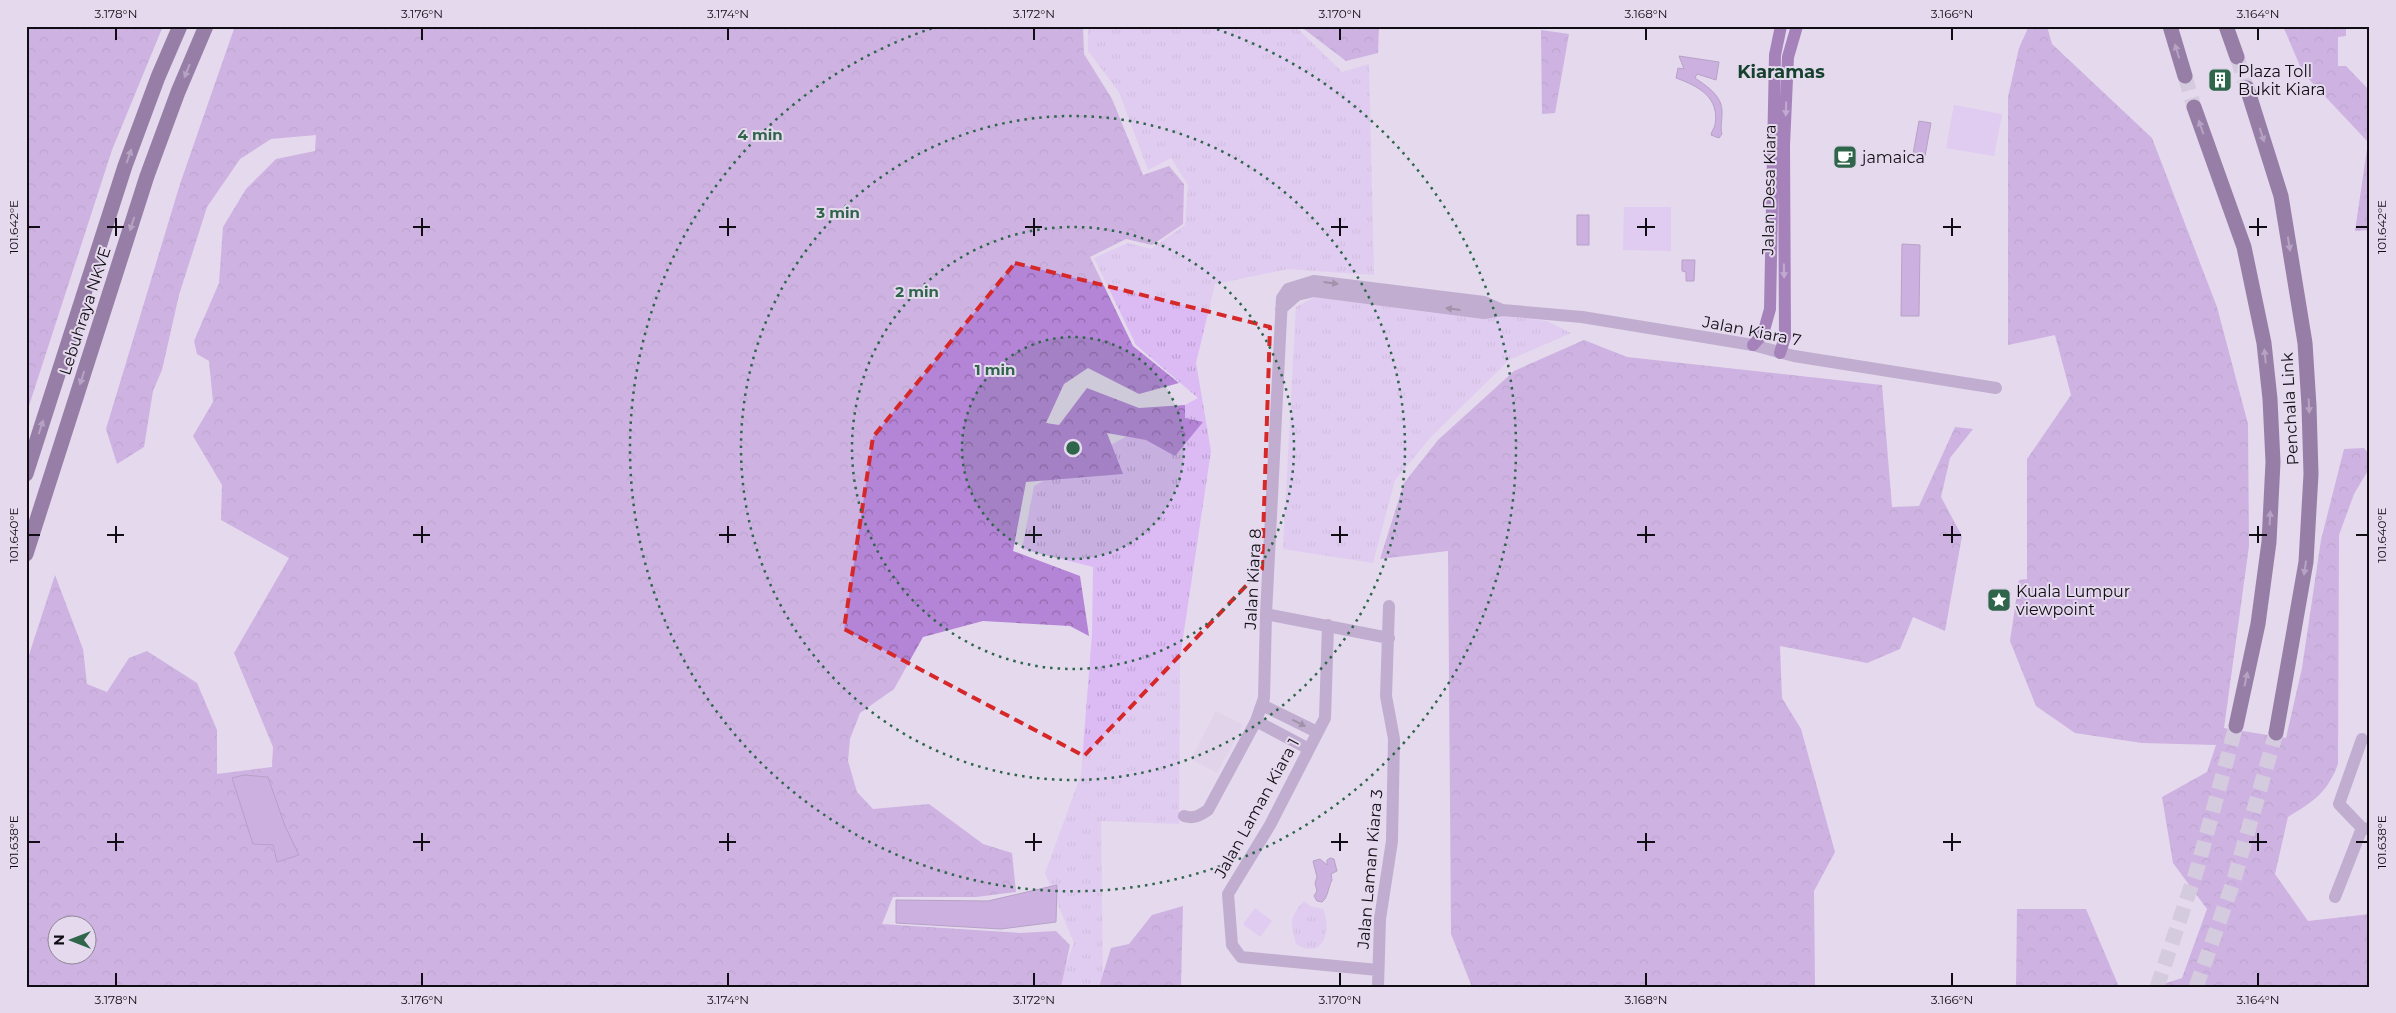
<svg xmlns="http://www.w3.org/2000/svg" width="2396" height="1013" font-family="Montserrat,sans-serif">
<defs>
<pattern id="grass-tufts" width="24" height="20" patternUnits="userSpaceOnUse" patternTransform="scale(1.25)"><rect width="24" height="20" fill="#dcbbf5"/><path d="M3 7l-1-3M5 7V3M7 7l1-3M15 17l-1-3M17 17v-4M19 17l1-3" fill="none" stroke="#bca0d1"/></pattern>
<pattern id="forest-crowns" width="20" height="18" patternUnits="userSpaceOnUse" patternTransform="scale(1.25)"><rect width="20" height="18" fill="#b484d6"/><path d="M2 6a3 3 0 1 1 6 0M12 15a3 3 0 1 1 6 0" fill="none" stroke="#916aac"/></pattern>
</defs>
<rect width="100%" height="100%" fill="#e4d9ed"/>
<path fill="#dbcce6" d="M 1216,711 L 1243,725 L 1217,773 L 1191,759 Z"/>
<path fill="url(#grass-tufts)" d="M 1088,26 L 1295,26 L 1342,72 L 1369,64 L 1374,275 L 1288,269 L 1215,284 L 1196,363 L 1211,451 L 1180,658 L 1179,824 L 1101,821 L 1103,987 L 1058,987 L 1074,943 L 1045,873 L 1081,775 L 1092,634 L 1093,567 L 1022,549 L 1034,486 L 1198,398 L 1136,345 L 1094,258 L 1128,243 L 1151,249 L 1185,225 L 1188,185 L 1171,158 L 1148,170 L 1119,92 L 1088,51 Z
M 1321,294 L 1547,321 L 1571,333 L 1509,360 L 1430,438 L 1395,480 L 1373,563 L 1283,549 L 1296,307 Z
M 1304,901 L 1310,906 L 1323,909 C 1332,929 1324,961 1296,944 C 1291,922 1288,919 1304,901 Z"/>
<path fill="url(#forest-crowns)" fill-rule="evenodd" d="M 26,26 L 163,26 L 112,150 L 26,415 Z
M 235,26 L 1083,26 L 1084,54 L 1112,99 L 1143,175 L 1169,166 L 1184,184 L 1183,224 L 1152,245 L 1126,239 L 1090,257 L 1133,346 L 1179,383 L 1139,394 L 1088,368 L 1064,384 L 1046,423 L 1059,425 L 1087,388 L 1139,408 L 1185,405 L 1185,418 L 1203,422 L 1175,456 L 1146,440 L 1107,433 L 1123,474 L 1026,482 L 1013,551 L 1080,576 L 1089,636 L 1070,626 L 983,621 L 923,637 L 894,689 L 860,713 L 850,739 L 848,761 L 857,792 L 873,809 L 929,804 L 983,844 L 1012,853 L 1016,892 L 976,897 L 893,897 L 882,924 L 1020,933 L 1056,931 L 1070,945 L 1061,987 L 26,987 L 26,664 L 55,575 L 83,649 L 87,684 L 107,692 L 129,658 L 147,651 L 197,683 L 217,730 L 217,774 L 272,767 L 273,747 L 234,653 L 289,558 L 221,520 L 222,485 L 193,436 L 213,402 L 209,361 L 197,354 L 194,341 L 219,283 L 223,227 L 246,189 L 276,159 L 315,151 L 316,135 L 271,139 L 240,159 L 207,207 L 179,295 L 162,370 L 153,391 L 144,447 L 117,464 L 106,429 L 180,184 ZM 58,926 L 88,926 L 88,956 L 58,956 Z
M 1300,26 L 1379,26 L 1378,53 L 1346,61 Z
M 2029,26 L 2047,26 L 2052,44 L 2152,138 L 2217,307 L 2248,424 L 2249,546 L 2224,728 L 2286,738 L 2302,668 L 2321,540 L 2344,449 L 2364,448 L 2370,455 L 2370,467 L 2354,494 L 2339,535 L 2338,764 C 2327,793 2314,801 2288,817 L 2275,874 L 2308,921 L 2370,914 L 2370,987 L 2154,987 L 2182,978 L 2207,909 L 2173,863 L 2162,797 L 2207,772 L 2216,745 L 2142,743 L 2075,733 L 2036,706 L 2010,641 L 2019,580 L 2027,579 L 2027,459 L 2071,395 L 2055,335 L 2008,345 L 2008,97 L 2019,48 Z
M 2283,26 L 2346,26 L 2346,36 L 2338,37 L 2338,66 L 2346,66 L 2370,91 L 2370,230 L 2355,231 L 2368,142 L 2303,73 Z
M 1541,30 L 1569,34 L 1555,113 L 1542,114 Z
M 1584,340 L 1627,357 L 1882,385 L 1892,507 L 1919,506 L 1955,427 L 1973,429 L 1950,458 L 1941,497 L 1962,536 L 1945,631 L 1913,617 L 1900,649 L 1867,663 L 1780,646 L 1782,698 L 1801,729 L 1835,852 L 1814,891 L 1815,987 L 1472,987 L 1451,934 L 1448,551 L 1380,559 L 1404,483 L 1438,440 L 1514,371 Z
M 1183,906 L 1181,987 L 1099,987 L 1111,948 L 1129,944 L 1152,915 Z
M 2017,909 L 2086,909 L 2119,987 L 2016,987 Z"/>
<path fill="#dcbbf5" d="M 1954,105 L 2002,114 L 1994,156 L 1946,148 Z
M 1624,207 L 1671,207 L 1671,251 L 1623,250 Z
M 1255,908 L 1272,921 L 1260,937 L 1243,924 Z"/>
<path fill="#af80d1" stroke="#805e98" d="M 1679,56 L 1719,62 L 1716,80 L 1697,74 L 1695,78 C 1708,87 1723,96 1722,114 C 1722,122 1720,127 1722,134 L 1719,138 L 1711,135 C 1712,130 1714,129 1715,125 C 1720,97 1698,86 1676,78 L 1678,68 L 1684,69 Z
M 1919,121 L 1931,123 L 1925,156 L 1913,154 Z
M 1577,215 L 1589,215 L 1589,245 L 1577,245 Z
M 1902,244 L 1920,245 L 1919,316 L 1901,316 Z
M 1682,260 L 1695,260 L 1694,281 L 1686,281 L 1686,272 L 1682,271 Z
M 244,775 L 268,777 L 285,826 L 299,855 L 277,862 L 273,845 L 253,844 L 232,778 Z
M 1330,858 L 1334,859 L 1337,871 L 1331,874 L 1332,880 C 1328,887 1328,898 1322,902 L 1317,901 L 1314,896 L 1317,891 L 1315,883 L 1317,877 L 1313,861 L 1320,859 L 1327,865 L 1327,860 Z
M 1057,885 L 1056,922 L 1001,929 L 896,923 L 896,900 L 988,901 Z"/>
<g fill="none" stroke-linecap="round" stroke-linejoin="round">
<path stroke="#c4bacc" stroke-width="15" stroke-dasharray="15 8" stroke-linecap="butt" d="M 2237,57 L 2247,88
M 2185,76 L 2194,107
M 2157,987 L 2198,866 L 2236,726
M 2196,987 L 2233,883 L 2276,733"/>
<path stroke="#9678ac" stroke-width="12" d="M 1281,309 L 1297,295 L 1314,291 L 1484,313 L 1502,310 L 1582,317 L 1753,345 L 1794,356 L 1996,388
M 1266,614 L 1389,638
M 1328,625 L 1325,718 L 1270,825 L 1228,894 L 1232,945 L 1241,957 L 1378,970
M 1262,705 L 1317,732
M 1256,721 L 1309,749
M 1184,816 C 1194,819 1199,816 1208,810 L 1256,721 L 1264,698 L 1266,614 L 1282,298 L 1288,289 L 1314,281 L 1484,302 L 1502,310
M 2362,828 L 2339,804 L 2362,739
M 2335,897 L 2362,828 L 2370,829
M 1378,987 L 1380,919 L 1392,841 L 1394,739 L 1386,696 L 1389,606"/>
<path stroke="#5a1a7d" stroke-width="12" d="M 1753,345 L 1763,334 L 1770,309 L 1775,55 L 1781,26
M 1780,353 L 1785,337 L 1784,145 L 1788,57 L 1797,26"/>
<path stroke="#3a1151" stroke-width="15" d="M 2170,26 L 2185,76
M 2226,26 L 2237,57
M 2247,88 L 2281,196 L 2305,343 L 2309,406 L 2311,474 L 2306,562 L 2276,733
M 2194,107 L 2244,247 L 2264,343 L 2270,399 L 2273,462 L 2269,542 L 2258,624 L 2236,726
M 26,474 L 125,166 L 158,77 L 180,26
M 26,554 L 147,176 L 178,92 L 206,26"/>
</g>
<defs><path id="oneway-solid" d="M-6-.8H1V-3.2L6.5 0L1 3.2V.8H-6Z" transform="scale(1.25)"/></defs>
<g fill="#7e618f">
<use href="#oneway-solid" transform="translate(2177 51) rotate(-107)"/>
<use href="#oneway-solid" transform="translate(187 71) rotate(112)"/>
<use href="#oneway-solid" transform="translate(2201 127) rotate(-109)"/>
<use href="#oneway-solid" transform="translate(2262 135) rotate(72)"/>
<use href="#oneway-solid" transform="translate(129 156) rotate(-70)"/>
<use href="#oneway-solid" transform="translate(132 224) rotate(108)"/>
<use href="#oneway-solid" transform="translate(2289 244) rotate(81)"/>
<use href="#oneway-solid" transform="translate(2265 356) rotate(-96)"/>
<use href="#oneway-solid" transform="translate(82 378) rotate(108)"/>
<use href="#oneway-solid" transform="translate(2309 406) rotate(87)"/>
<use href="#oneway-solid" transform="translate(41 427) rotate(-72)"/>
<use href="#oneway-solid" transform="translate(2270 518) rotate(-87)"/>
<use href="#oneway-solid" transform="translate(2305 568) rotate(98)"/>
<use href="#oneway-solid" transform="translate(2246 679) rotate(-78)"/>
</g>
<g fill="#9870af">
<use href="#oneway-solid" transform="translate(1786 109) rotate(92)"/>
<use href="#oneway-solid" transform="translate(1784 271) rotate(89)"/>
</g>
<g fill="#4d3d58">
<use href="#oneway-solid" transform="translate(1331 283) rotate(7)"/>
<use href="#oneway-solid" transform="translate(1453 309) rotate(-173)"/>
<use href="#oneway-solid" transform="translate(1299 723) rotate(27)"/>
</g>
<path d="M0 0H2396V1013H0ZM 1015,263 L 1270,327 L 1262,569 L 1084,756 L 844,629 L 873,437 Z" fill="#e4d9ed" fill-opacity=".55" fill-rule="evenodd"/>
<path fill="none" stroke="#d62828" stroke-width="4" stroke-dasharray="10 6" stroke-linejoin="round" d="M 1015,263 L 1270,327 L 1262,569 L 1084,756 L 844,629 L 873,437 Z"/>
<path fill="none" stroke="#110d14" stroke-width="2" d="M 116,28 L 116,40M 422,28 L 422,40M 728,28 L 728,40M 1034,28 L 1034,40M 1340,28 L 1340,40M 1646,28 L 1646,40M 1952,28 L 1952,40M 2258,28 L 2258,40M 116,218 L 116,236M 422,218 L 422,236M 728,218 L 728,236M 1034,218 L 1034,236M 1340,218 L 1340,236M 1646,218 L 1646,236M 1952,218 L 1952,236M 2258,218 L 2258,236M 28,227 L 40,227M 107,227 L 124,227M 413,227 L 430,227M 719,227 L 736,227M 1025,227 L 1042,227M 1331,227 L 1348,227M 1637,227 L 1655,227M 1943,227 L 1961,227M 2249,227 L 2267,227M 2356,227 L 2368,227M 116,526 L 116,543M 422,526 L 422,543M 728,526 L 728,543M 1034,526 L 1034,543M 1340,526 L 1340,543M 1646,526 L 1646,543M 1952,526 L 1952,543M 2258,526 L 2258,543M 28,535 L 40,535M 107,535 L 124,535M 413,535 L 430,535M 719,535 L 736,535M 1025,535 L 1042,535M 1331,535 L 1348,535M 1637,535 L 1655,535M 1943,535 L 1961,535M 2249,535 L 2267,535M 2356,535 L 2368,535M 116,833 L 116,851M 422,833 L 422,851M 728,833 L 728,851M 1034,833 L 1034,851M 1340,833 L 1340,851M 1646,833 L 1646,851M 1952,833 L 1952,851M 2258,833 L 2258,851M 28,842 L 40,842M 107,842 L 124,842M 413,842 L 430,842M 719,842 L 736,842M 1025,842 L 1042,842M 1331,842 L 1348,842M 1637,842 L 1655,842M 1943,842 L 1961,842M 2249,842 L 2267,842M 2356,842 L 2368,842M 116,973 L 116,986M 422,973 L 422,986M 728,973 L 728,986M 1034,973 L 1034,986M 1340,973 L 1340,986M 1646,973 L 1646,986M 1952,973 L 1952,986M 2258,973 L 2258,986"/>
<circle cx="1073" cy="448" r="111" fill="#2f654b" fill-opacity=".12"/>
<g fill="none" stroke="#2f654b" stroke-width="2.5" stroke-dasharray="2.5 5">
<circle cx="1073" cy="448" r="111"/>
<circle cx="1073" cy="448" r="221"/>
<circle cx="1073" cy="448" r="332"/>
<path d="M1210 27A443 443 0 1 1 936 27"/>
</g>
<defs>
<g id="building-square" transform="scale(1.25)"><rect x="-9" y="-9" width="18" height="18" rx="4" fill="#2f654b" stroke="#e4d9ed"/><path d="M-4-6H4V6H1V3H-1V6H-4ZM-2.5-4.3h1.7v1.8h-1.7ZM.8-4.3h1.7v1.8H.8ZM-2.5-1h1.7V.8h-1.7ZM.8-1h1.7V.8H.8Z" fill="#fff"/></g>
<g id="cafe-square" transform="scale(1.25)"><rect x="-9" y="-9" width="18" height="18" rx="4" fill="#2f654b" stroke="#e4d9ed"/><path d="M-5.5-4.5H6V0H3Q3 3.5 0 3.5H-2.5Q-5.5 3.5-5.5 0ZM3-3.2v2h1.7v-2ZM-6 4.5H4V6H-6Z" fill="#fff"/></g>
<g id="sight-square" transform="scale(1.25)"><rect x="-9" y="-9" width="18" height="18" rx="4" fill="#2f654b" stroke="#e4d9ed"/><path d="M0-6L1.8-2.2L6-1.7L2.9 1.2L3.7 5.4L0 3.3L-3.7 5.4L-2.9 1.2L-6-1.7L-1.8-2.2Z" fill="#fff"/></g>
</defs>
<g fill-rule="evenodd">
<use href="#building-square" x="2220" y="80"/>
<use href="#cafe-square" x="1845" y="157"/>
<use href="#sight-square" x="1999" y="600"/>
</g>
<g text-anchor="middle" dominant-baseline="central" stroke-width="4" stroke-linejoin="round" paint-order="stroke">
<g font-size="16" fill="#110d14" stroke="#e4d9ed" text-anchor="start">
<text x="2238" y="71">Plaza Toll<tspan x="2238" dy="18">Bukit Kiara</tspan></text>
<text x="1862" y="157">jamaica</text>
<text x="2016" y="591">Kuala Lumpur<tspan x="2016" dy="18">viewpoint</tspan></text>
</g>
<g font-size="16" fill="#110d14" stroke="#e4d9ed">
<text transform="translate(1769 190) rotate(-89)">Jalan Desa Kiara</text>
<text transform="translate(85 311) rotate(-72)">Lebuhraya NKVE</text>
<text transform="translate(1752 331) rotate(11)">Jalan Kiara 7</text>
<text transform="translate(2290 409) rotate(-93)">Penchala Link</text>
<text transform="translate(1253 579) rotate(-87)">Jalan Kiara 8</text>
<text transform="translate(1257 808) rotate(-61)">Jalan Laman Kiara 1</text>
<text transform="translate(1370 869) rotate(-85)">Jalan Laman Kiara 3</text>
</g>
<g font-size="18" font-weight="bold" fill="#15412d" stroke="#e4d9ed">
<text x="1781" y="72">Kiaramas</text>
</g>
</g>
<circle cx="1073" cy="448" r="8" fill="#2f654b" stroke="#e4d9ed" stroke-width="2.5"/>
<g font-size="15" text-anchor="middle" font-weight="bold" fill="#2f654b" stroke="#e4d9ed" stroke-width="4" stroke-linejoin="round" paint-order="stroke">
<text x="760" y="140">4 min</text>
<text x="838" y="218">3 min</text>
<text x="917" y="297">2 min</text>
<text x="995" y="375">1 min</text>
</g>
<rect width="2396" height="1013" fill="none" stroke="#e4d9ed" stroke-width="55"/>
<g transform="translate(72 940) rotate(270)"><circle r="24" fill="#e4d9ed" stroke="#908796"/>
<path d="M0-4L9 19L0 12L-9 19Z" fill="#2f654b"/>
<text y="-8" font-size="14" font-weight="bold" text-anchor="middle" fill="#110d14">N</text>
</g>
<rect x="28" y="28" width="2340" height="958" fill="none" stroke="#110d14" stroke-width="2"/>
<g font-size="12" text-anchor="middle" fill="#110d14">
<text x="116" y="18">3.178°N</text>
<text x="422" y="18">3.176°N</text>
<text x="728" y="18">3.174°N</text>
<text x="1034" y="18">3.172°N</text>
<text x="1340" y="18">3.170°N</text>
<text x="1646" y="18">3.168°N</text>
<text x="1952" y="18">3.166°N</text>
<text x="2258" y="18">3.164°N</text>
<text transform="translate(2382 227) rotate(-90)" y="4">101.642°E</text>
<text transform="translate(14 227) rotate(-90)" y="4">101.642°E</text>
<text transform="translate(2382 535) rotate(-90)" y="4">101.640°E</text>
<text transform="translate(14 535) rotate(-90)" y="4">101.640°E</text>
<text transform="translate(2382 842) rotate(-90)" y="4">101.638°E</text>
<text transform="translate(14 842) rotate(-90)" y="4">101.638°E</text>
<text x="116" y="1004">3.178°N</text>
<text x="422" y="1004">3.176°N</text>
<text x="728" y="1004">3.174°N</text>
<text x="1034" y="1004">3.172°N</text>
<text x="1340" y="1004">3.170°N</text>
<text x="1646" y="1004">3.168°N</text>
<text x="1952" y="1004">3.166°N</text>
<text x="2258" y="1004">3.164°N</text>
</g>
</svg>
